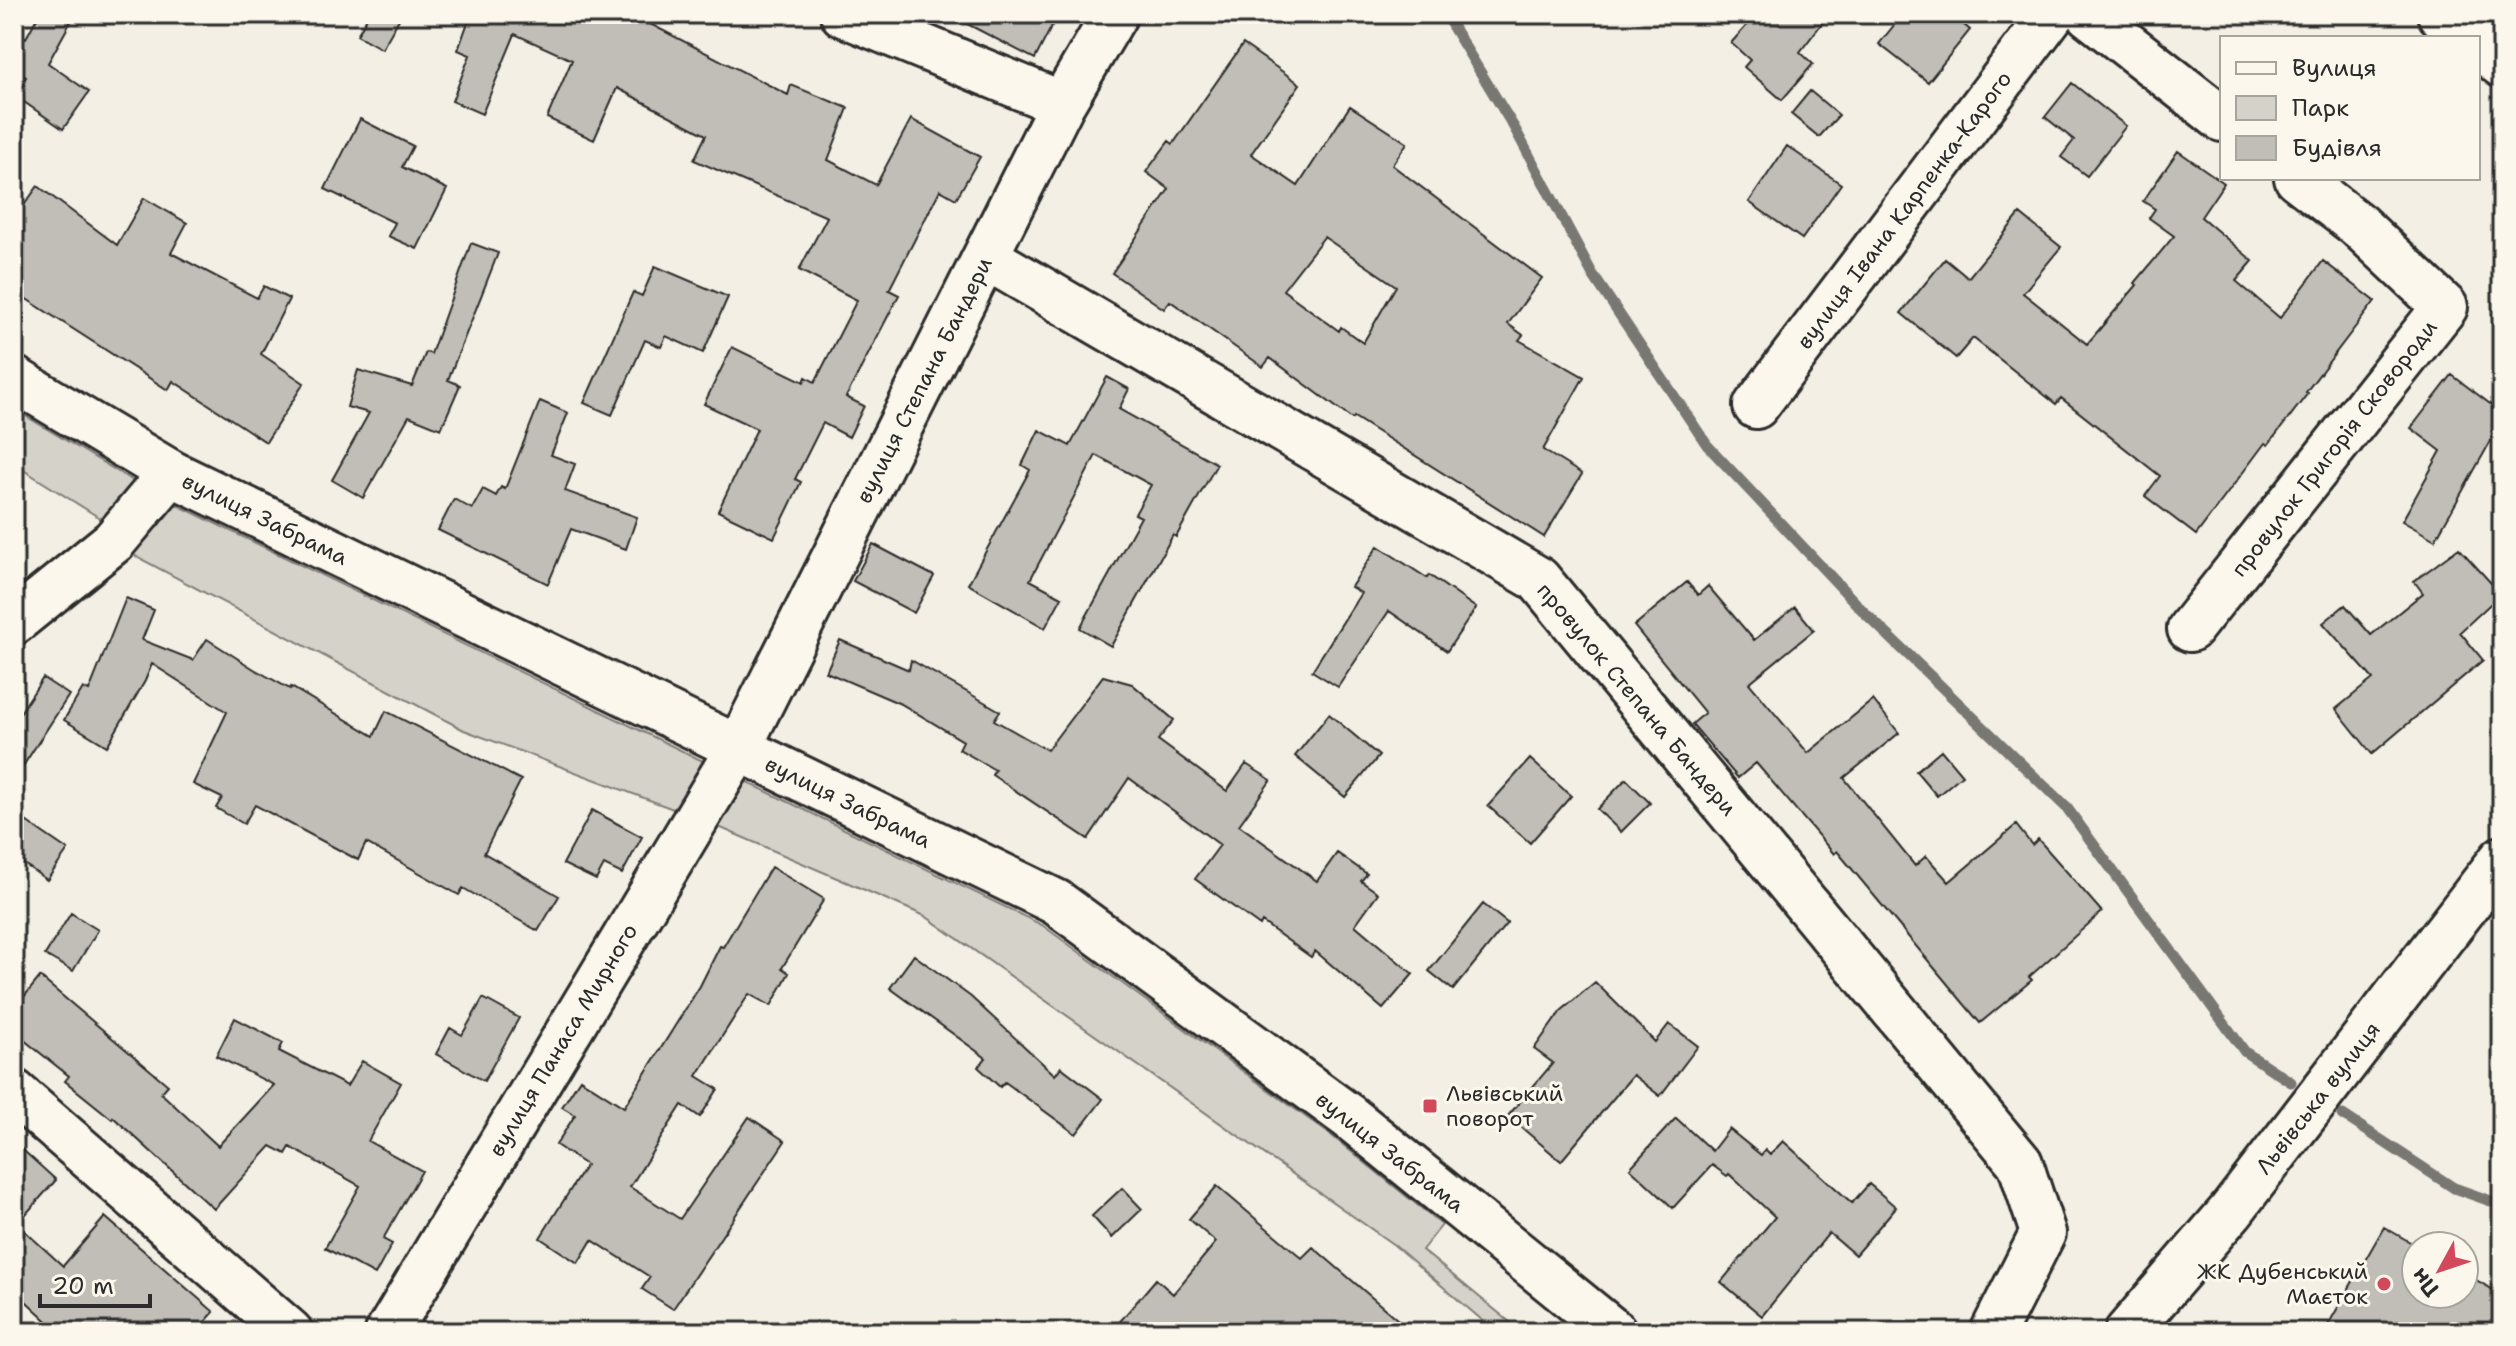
<svg xmlns="http://www.w3.org/2000/svg" width="2516" height="1346" font-family="'Shantell Sans',sans-serif">
<rect width="100%" height="100%" fill="#f3efe4"/>
<filter id="ink" filterUnits="userSpaceOnUse"><feTurbulence type="fractalNoise" baseFrequency=".0125" numOctaves="2"/><feDisplacementMap in="SourceGraphic" scale="16" xChannelSelector="R" yChannelSelector="G"/><feConvolveMatrix kernelMatrix="1 2 1 2 8 2 1 2 1" color-interpolation-filters="sRGB"/></filter>
<g filter="url(#ink)">
<path fill="#d5d2c9" stroke="#807e7a" stroke-width="2" d="M 14,409 L 143,487 L 111,525 L 14,464 Z
M 165,499 L 709,764 L 681,812 L 464,730 L 124,550 Z
M 741,779 L 1042,925 L 1332,1136 L 1442,1225 L 1422,1250 L 1522,1332 L 1496,1332 L 1394,1245 L 925,916 L 714,825 Z"/>
<g fill="none" stroke-linecap="round" stroke-linejoin="round">
<path stroke="#787772" stroke-width="11" d="M 1445,14 L 1515,129 L 1593,275 L 1707,445 L 1865,613 L 2067,808 L 2245,1052 L 2291,1082
M 2343,1115 L 2454,1188 L 2502,1205"/>
</g>
<path fill="#c0beb6" stroke="#2b2b2b" stroke-width="2" fill-rule="evenodd" d="M 39,14 L 75,14 L 48,63 L 89,92 L 63,129 L 14,95 L 26,77 L 14,69 L 14,30 L 26,38 Z
M 369,14 L 402,14 L 382,49 L 357,35 Z
M 471,14 L 631,14 L 788,95 L 791,85 L 848,108 L 828,160 L 876,185 L 911,119 L 980,157 L 956,199 L 940,190 L 889,290 L 899,295 L 846,397 L 864,406 L 849,437 L 823,423 L 795,479 L 801,482 L 774,538 L 718,511 L 757,429 L 704,404 L 732,347 L 804,382 L 806,377 L 815,382 L 857,300 L 799,270 L 827,217 L 694,160 L 706,135 L 617,88 L 594,140 L 547,118 L 572,60 L 515,34 L 482,114 L 452,101 L 470,55 L 458,50 Z
M 948,14 L 1058,14 L 1035,59 Z
M 1757,14 L 1829,14 L 1800,52 L 1813,64 L 1782,100 L 1744,67 L 1750,60 L 1731,43 Z
M 1903,14 L 1951,14 L 1970,30 L 1928,82 L 1879,44 Z
M 1243,44 L 1300,84 L 1251,154 L 1298,186 L 1350,106 L 1407,143 L 1392,165 L 1542,278 L 1508,324 L 1523,335 L 1519,340 L 1584,377 L 1543,450 L 1582,474 L 1544,537 L 1354,417 L 1352,419 L 1270,358 L 1263,367 L 1170,301 L 1164,309 L 1112,273 L 1169,189 L 1146,172 L 1169,141 L 1173,144 ZM 1324,237 L 1396,286 L 1363,343 L 1341,327 L 1339,331 L 1283,290 Z
M 2072,83 L 2126,126 L 2087,176 L 2061,157 L 2074,140 L 2045,117 Z
M 1810,91 L 1839,115 L 1819,137 L 1791,114 Z
M 360,119 L 413,146 L 402,167 L 447,189 L 417,249 L 388,236 L 395,223 L 325,189 Z
M 1787,146 L 1841,184 L 1802,239 L 1749,202 Z
M 2178,151 L 2224,183 L 2201,217 L 2253,261 L 2236,281 L 2280,318 L 2323,261 L 2375,301 L 2306,392 L 2308,393 L 2268,445 L 2265,443 L 2196,535 L 2145,496 L 2160,476 L 2061,398 L 2056,404 L 1973,338 L 1956,358 L 1901,313 L 1945,259 L 1968,278 L 2020,214 L 2061,247 L 2023,293 L 2087,344 L 2137,285 L 2135,283 L 2174,236 L 2149,218 L 2155,209 L 2143,201 Z
M 38,186 L 117,245 L 144,198 L 187,223 L 171,253 L 257,298 L 264,286 L 289,299 L 261,354 L 304,383 L 266,442 L 173,381 L 168,390 L 14,291 L 14,219 Z
M 471,243 L 498,253 L 448,380 L 460,385 L 441,429 L 409,416 L 363,498 L 332,480 L 369,413 L 347,407 L 358,370 L 412,386 L 426,352 L 431,354 Z
M 655,266 L 728,297 L 703,353 L 666,336 L 661,347 L 645,340 L 612,415 L 584,403 L 633,292 L 642,296 Z
M 2452,375 L 2502,413 L 2502,421 L 2435,540 L 2402,521 L 2441,451 L 2411,428 Z
M 1107,377 L 1129,389 L 1119,409 L 1217,464 L 1176,537 L 1173,535 L 1111,646 L 1080,628 L 1141,517 L 1135,514 L 1151,485 L 1096,455 L 1030,580 L 1062,597 L 1045,628 L 968,584 L 1030,470 L 1022,465 L 1039,430 L 1070,446 Z
M 540,401 L 568,413 L 551,455 L 575,464 L 565,491 L 637,517 L 626,549 L 571,529 L 548,584 L 438,530 L 454,499 L 472,509 L 483,489 L 496,496 L 501,487 L 505,489 Z
M 873,544 L 934,576 L 914,613 L 853,581 Z
M 1378,546 L 1427,578 L 1429,575 L 1476,608 L 1447,651 L 1389,611 L 1338,687 L 1312,671 L 1361,593 L 1351,587 Z
M 2459,548 L 2501,594 L 2460,632 L 2483,660 L 2372,754 L 2336,709 L 2373,679 L 2323,623 L 2345,605 L 2371,635 L 2423,593 L 2414,581 Z
M 1687,582 L 1698,595 L 1708,586 L 1754,640 L 1795,607 L 1814,630 L 1749,683 L 1808,753 L 1873,700 L 1899,733 L 1844,778 L 1915,866 L 1926,856 L 1949,882 L 2016,825 L 2032,845 L 2038,839 L 2102,912 L 2029,977 L 2032,980 L 1980,1023 L 1837,851 L 1834,854 L 1756,763 L 1738,778 L 1692,724 L 1705,713 L 1634,626 Z
M 126,598 L 154,610 L 142,640 L 193,660 L 207,639 L 254,669 L 290,689 L 291,687 L 374,736 L 386,711 L 521,780 L 484,853 L 559,896 L 538,931 L 463,888 L 459,895 L 366,843 L 358,860 L 255,805 L 244,824 L 216,808 L 222,798 L 193,784 L 227,712 L 152,664 L 145,681 L 107,746 L 64,720 L 83,688 L 89,691 Z
M 840,640 L 909,670 L 911,660 L 1000,711 L 994,720 L 1047,750 L 1103,676 L 1132,684 L 1174,720 L 1158,740 L 1227,791 L 1246,764 L 1271,780 L 1239,825 L 1317,881 L 1337,853 L 1367,874 L 1361,881 L 1378,893 L 1355,925 L 1413,974 L 1383,1009 L 1315,951 L 1311,957 L 1262,922 L 1260,926 L 1195,879 L 1220,845 L 1129,778 L 1088,839 L 992,775 L 995,770 L 959,749 L 963,741 L 903,705 L 826,672 Z
M 43,678 L 69,695 L 14,780 L 14,722 Z
M 1329,714 L 1379,756 L 1345,797 L 1295,756 Z
M 1941,750 L 1962,775 L 1937,796 L 1916,771 Z
M 1530,759 L 1571,796 L 1530,843 L 1488,806 Z
M 1626,779 L 1650,803 L 1621,832 L 1597,809 Z
M 592,810 L 642,837 L 622,874 L 604,865 L 596,880 L 563,864 Z
M 14,813 L 68,850 L 47,880 L 14,857 Z
M 771,867 L 824,899 L 782,968 L 789,973 L 771,1006 L 749,994 L 697,1076 L 718,1089 L 700,1117 L 682,1105 L 630,1187 L 680,1219 L 749,1117 L 785,1141 L 673,1309 L 642,1289 L 650,1277 L 592,1240 L 578,1263 L 540,1238 L 586,1165 L 556,1145 L 575,1115 L 562,1107 L 580,1079 L 624,1107 L 700,986 L 720,946 L 723,947 Z
M 1483,904 L 1507,923 L 1453,990 L 1429,971 Z
M 71,913 L 98,930 L 73,971 L 45,955 Z
M 914,955 L 971,997 L 1055,1075 L 1061,1067 L 1103,1099 L 1076,1134 L 1005,1082 L 1000,1087 L 978,1067 L 986,1058 L 890,988 Z
M 40,977 L 168,1085 L 161,1093 L 218,1146 L 274,1085 L 216,1056 L 235,1018 L 283,1043 L 279,1051 L 347,1086 L 362,1061 L 401,1083 L 368,1141 L 422,1171 L 383,1239 L 392,1244 L 375,1275 L 325,1248 L 360,1186 L 290,1147 L 286,1154 L 271,1146 L 214,1209 L 113,1117 L 112,1119 L 65,1081 L 69,1076 L 14,1032 L 14,1009 Z
M 1595,982 L 1655,1042 L 1669,1024 L 1698,1046 L 1660,1096 L 1633,1075 L 1561,1161 L 1508,1116 L 1553,1063 L 1534,1049 L 1561,1011 Z
M 483,998 L 519,1018 L 484,1081 L 436,1054 L 450,1028 L 462,1035 Z
M 1676,1118 L 1712,1151 L 1729,1129 L 1761,1155 L 1765,1150 L 1770,1155 L 1783,1141 L 1852,1203 L 1869,1184 L 1896,1207 L 1855,1255 L 1829,1233 L 1762,1316 L 1721,1282 L 1775,1217 L 1729,1174 L 1727,1176 L 1712,1165 L 1673,1208 L 1630,1168 Z
M 14,1142 L 56,1180 L 17,1224 L 63,1266 L 105,1217 L 214,1312 L 196,1332 L 59,1332 L 14,1290 Z
M 1217,1186 L 1302,1258 L 1313,1247 L 1412,1332 L 1111,1332 L 1156,1279 L 1173,1294 L 1216,1242 L 1189,1219 Z
M 1122,1188 L 1142,1209 L 1112,1238 L 1092,1216 Z
M 2384,1227 L 2417,1246 L 2416,1294 L 2464,1294 L 2464,1273 L 2502,1295 L 2502,1332 L 2324,1332 Z"/>
<g fill="none" stroke-linecap="round" stroke-linejoin="round">
<g stroke="#2b2b2b" stroke-width="50">
<path id="minor" d="M 843,14 L 1062,104
M 2088,14 L 2222,119
M 2440,14 L 2469,38
M 2478,45 L 2502,65
M 986,257 L 1538,579 L 2020,1163 L 2043,1233 L 1993,1332
M 1756,406 L 2052,14
M 14,622 L 114,541 L 171,473
M 2190,629 L 2445,307 L 2358,225 L 2297,178
M 14,1092 L 290,1332
M 388,1332 L 738,749 L 1062,104 L 1115,14"/>
</g>
<g stroke="#2b2b2b" stroke-width="50">
<path id="major" d="M 14,379 L 171,473 L 1056,902 L 1348,1116 L 1614,1332
M 2127,1332 L 2231,1211 L 2502,859"/>
</g>
<use href="#minor" stroke="#fbf7ec" stroke-width="44"/>
<use href="#major" stroke="#fbf7ec" stroke-width="44"/>
</g>
</g>
<g fill="#d1495b" stroke="#fbf7ec" stroke-width="3">
<rect x="1422" y="1098" width="16" height="16" rx="4"/>
<circle cx="2384" cy="1284" r="8"/>
</g>
<g text-anchor="middle" dominant-baseline="central" stroke-width="6" stroke-linejoin="round" paint-order="stroke">
<g font-size="22" fill="#2b2b2b" stroke="#fbf7ec">
<text transform="translate(1904 210) rotate(-53)">вулиця Івана Карпенка-Карого</text>
<text transform="translate(924 380) rotate(-63)">вулиця Степана Бандери</text>
<text transform="translate(2334 448) rotate(-52)">провулок Григорія Сковороди</text>
<text transform="translate(265 519) rotate(26)">вулиця Забрама</text>
<text transform="translate(1637 699) rotate(50)">провулок Степана Бандери</text>
<text transform="translate(848 802) rotate(26)">вулиця Забрама</text>
<text transform="translate(563 1040) rotate(-59)">вулиця Панаса Мирного</text>
<text transform="translate(2318 1098) rotate(-52)">Львівська вулиця</text>
<text transform="translate(1390 1152) rotate(38)">вулиця Забрама</text>
</g>
<g font-size="22" fill="#2b2b2b" stroke="#fbf7ec" text-anchor="start">
<text x="1446" y="1093">Львівський<tspan x="1446" dy="25">поворот</tspan></text>
<text x="2368" y="1271" text-anchor="end">ЖК Дубенський<tspan x="2368" dy="25">Маєток</tspan></text>
</g>
</g>
<rect width="2516" height="1346" fill="none" stroke="#fbf7ec" stroke-width="48"/>
<rect x="24" y="24" width="2468" height="1298" fill="none" stroke="#2b2b2b" stroke-width="3" filter="url(#ink)"/>
<rect x="2220" y="36" width="260" height="144" fill="#fbf7ec" stroke="#a8a59f" stroke-width="2"/>
<rect x="2236" y="62" width="40" height="12" fill="#fbf7ec" stroke="#a8a59f" stroke-width="2"/>
<text x="2292" y="76" font-size="24" fill="#2b2b2b">Вулиця</text>
<rect x="2236" y="96" width="40" height="24" fill="#d5d2c9" stroke="#a8a59f" stroke-width="2"/>
<text x="2292" y="116" font-size="24" fill="#2b2b2b">Парк</text>
<rect x="2236" y="136" width="40" height="24" fill="#c0beb6" stroke="#a8a59f" stroke-width="2"/>
<text x="2292" y="156" font-size="24" fill="#2b2b2b">Будівля</text>
<g transform="translate(2440 1270) rotate(230)"><circle r="38" fill="#fbf7ec" stroke="#a8a59f" stroke-width="2"/>
<path d="M0-6L14 30L0 20L-14 30Z" fill="#d1495b"/>
<text y="-12" font-size="22" font-weight="bold" text-anchor="middle" fill="#2b2b2b">Пн</text>
</g>
<path d="M40 1294v12h110v-12" fill="none" stroke="#2b2b2b" stroke-width="4"/>
<text x="52" y="1294" font-size="24" fill="#2b2b2b" stroke="#fbf7ec" stroke-width="6" paint-order="stroke">20 m</text>
</svg>
